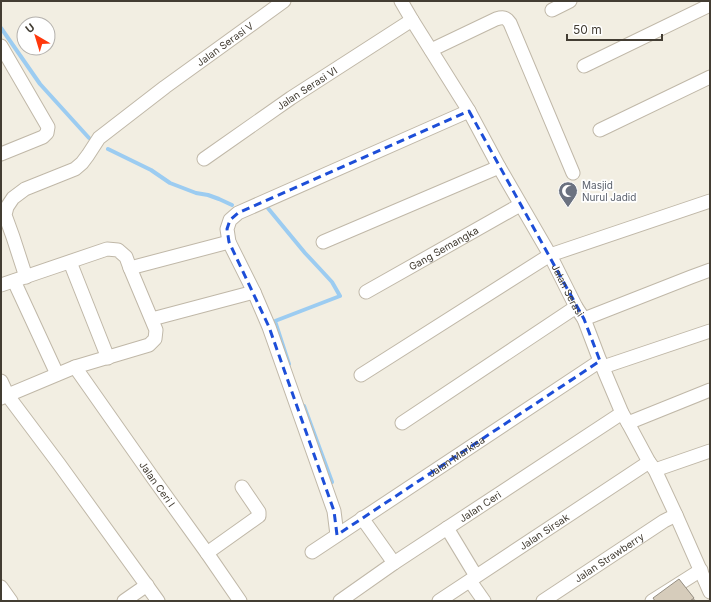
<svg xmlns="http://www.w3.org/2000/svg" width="711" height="602" font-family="Inter,sans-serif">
<rect width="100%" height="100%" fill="#f2eee2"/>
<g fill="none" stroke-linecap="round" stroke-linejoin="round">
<path stroke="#9cccf1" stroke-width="4" d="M 1,28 L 40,84 L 89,138
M 108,149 L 151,170 L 170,183 L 196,193 L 208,195 L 219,199 L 232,205
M 267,207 L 305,253 L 320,269 L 332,282 L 340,296 L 275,321 L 289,364
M 304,406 L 332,482"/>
<g stroke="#c0b8a8" stroke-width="15">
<g id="minor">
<path id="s1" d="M 401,1 L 412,20 L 469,111 L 499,167 L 550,255 L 576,307 L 584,319 L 600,361 L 622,413 L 628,423 L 649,462 L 655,470 L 676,515 L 710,592"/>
<path d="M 552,10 L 570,1"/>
<path d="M 1,46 L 48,127 L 47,133 L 43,137 L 1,154"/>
<path d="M 431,50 L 496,19 C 503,17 506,17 510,23 L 573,173"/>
<path d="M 584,66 L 710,5"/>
<path d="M 600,130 L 710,77"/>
<path id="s2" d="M 204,159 L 291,98 L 412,20"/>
<path d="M 323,242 L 499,167"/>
<path d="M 70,262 L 108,358"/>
<path d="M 130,268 L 229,242"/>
<path id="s3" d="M 26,277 L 13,237 L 5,215 L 7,207 L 13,198 L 25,189 L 75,169 L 82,163 L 88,155 L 99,138 L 165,87 L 284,1"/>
<path d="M 14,281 L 57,374"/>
<path d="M 1,285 L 107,249 L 118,250 L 126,257 L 130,268 L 156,330 L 155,339 L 149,345 L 75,367 L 1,398"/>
<path id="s4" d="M 366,292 L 520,205"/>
<path d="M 152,319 L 254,292"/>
<path d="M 584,319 L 691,277 L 710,270"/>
<path id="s5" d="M 75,367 L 153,478 L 207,553 L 240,601"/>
<path d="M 603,367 L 710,331"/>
<path d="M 361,375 L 550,255 L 710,201"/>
<path d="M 1,381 L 8,396 L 59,464 L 158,601"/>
<path d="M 402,423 L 576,307"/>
<path d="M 628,423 L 710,390"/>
<path d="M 655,470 L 710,451"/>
<path d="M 362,518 L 394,563"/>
<path d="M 447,528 L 476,576"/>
<path d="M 337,535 L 334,511 L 269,327 L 254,292 L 229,242 L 227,229 L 230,220 L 238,213 L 469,111"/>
<path id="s6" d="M 312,552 L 600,361"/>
<path d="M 207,553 L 259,516 L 259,512 L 242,487"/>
<path d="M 470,581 L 484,601"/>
<path d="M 1,587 L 11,601"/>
<path d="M 124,601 L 147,585"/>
<path id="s7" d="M 340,601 L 394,563 L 622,413"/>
<path id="s8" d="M 439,601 L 649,462"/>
<path id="s9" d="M 543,601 L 664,521 L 676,515"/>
<path d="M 652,601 L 701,570"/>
</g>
</g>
<use href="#minor" stroke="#fff" stroke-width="13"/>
</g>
<path fill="#b8afa1" d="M 679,579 L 696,601 L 655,601 Z"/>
<path fill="#d6ccbb" stroke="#968f83" d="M 679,579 L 694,598 L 690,601 L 655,601 L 653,598 Z"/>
<path fill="none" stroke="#1d4ed8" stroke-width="3" stroke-dasharray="8 5" stroke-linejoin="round" d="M 469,111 L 584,319 L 600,361 L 337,535 L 334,511 L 269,327 L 229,242 L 227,229 L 230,220 L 238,213 Z"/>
<defs>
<g id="mosque-pin" transform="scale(1)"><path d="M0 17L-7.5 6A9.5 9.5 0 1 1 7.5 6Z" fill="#6b7280" stroke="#fff"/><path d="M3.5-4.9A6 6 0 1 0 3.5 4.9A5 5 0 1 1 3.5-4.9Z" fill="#fff"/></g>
</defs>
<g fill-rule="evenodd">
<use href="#mosque-pin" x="568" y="191"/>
</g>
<g text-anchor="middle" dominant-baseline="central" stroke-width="3.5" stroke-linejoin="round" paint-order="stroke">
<g font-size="10" fill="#433d33" stroke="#fff">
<text stroke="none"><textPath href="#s3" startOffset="350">Jalan Serasi V</textPath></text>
<text stroke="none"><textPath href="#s2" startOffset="125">Jalan Serasi VI</textPath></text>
<text stroke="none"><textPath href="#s4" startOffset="89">Gang Semangka</textPath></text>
<text stroke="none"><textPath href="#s1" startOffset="334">Jalan Serasi</textPath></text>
<text stroke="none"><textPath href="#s6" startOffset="173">Jalan Markisa</textPath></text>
<text stroke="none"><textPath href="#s5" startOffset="143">Jalan Ceri I</textPath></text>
<text stroke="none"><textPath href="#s7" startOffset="169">Jalan Ceri</textPath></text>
<text stroke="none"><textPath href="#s8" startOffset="126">Jalan Sirsak</textPath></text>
<text stroke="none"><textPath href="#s9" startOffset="79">Jalan Strawberry</textPath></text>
</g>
<g font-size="10" fill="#5b616d" stroke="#fff" text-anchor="start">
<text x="582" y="185">Masjid<tspan x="582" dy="12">Nurul Jadid</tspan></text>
</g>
</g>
<rect width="711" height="602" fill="none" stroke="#433d33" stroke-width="4"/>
<g transform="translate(36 36) rotate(322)"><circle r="19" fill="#ffffff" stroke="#b4b1ad"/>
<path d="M0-3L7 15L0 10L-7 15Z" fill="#ff380c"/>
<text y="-6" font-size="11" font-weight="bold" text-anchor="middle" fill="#433d33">U</text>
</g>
<path d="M567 34v6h95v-6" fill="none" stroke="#433d33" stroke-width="2"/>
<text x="573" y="34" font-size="12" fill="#433d33" stroke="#ffffff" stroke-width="3" paint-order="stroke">50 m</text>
</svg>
